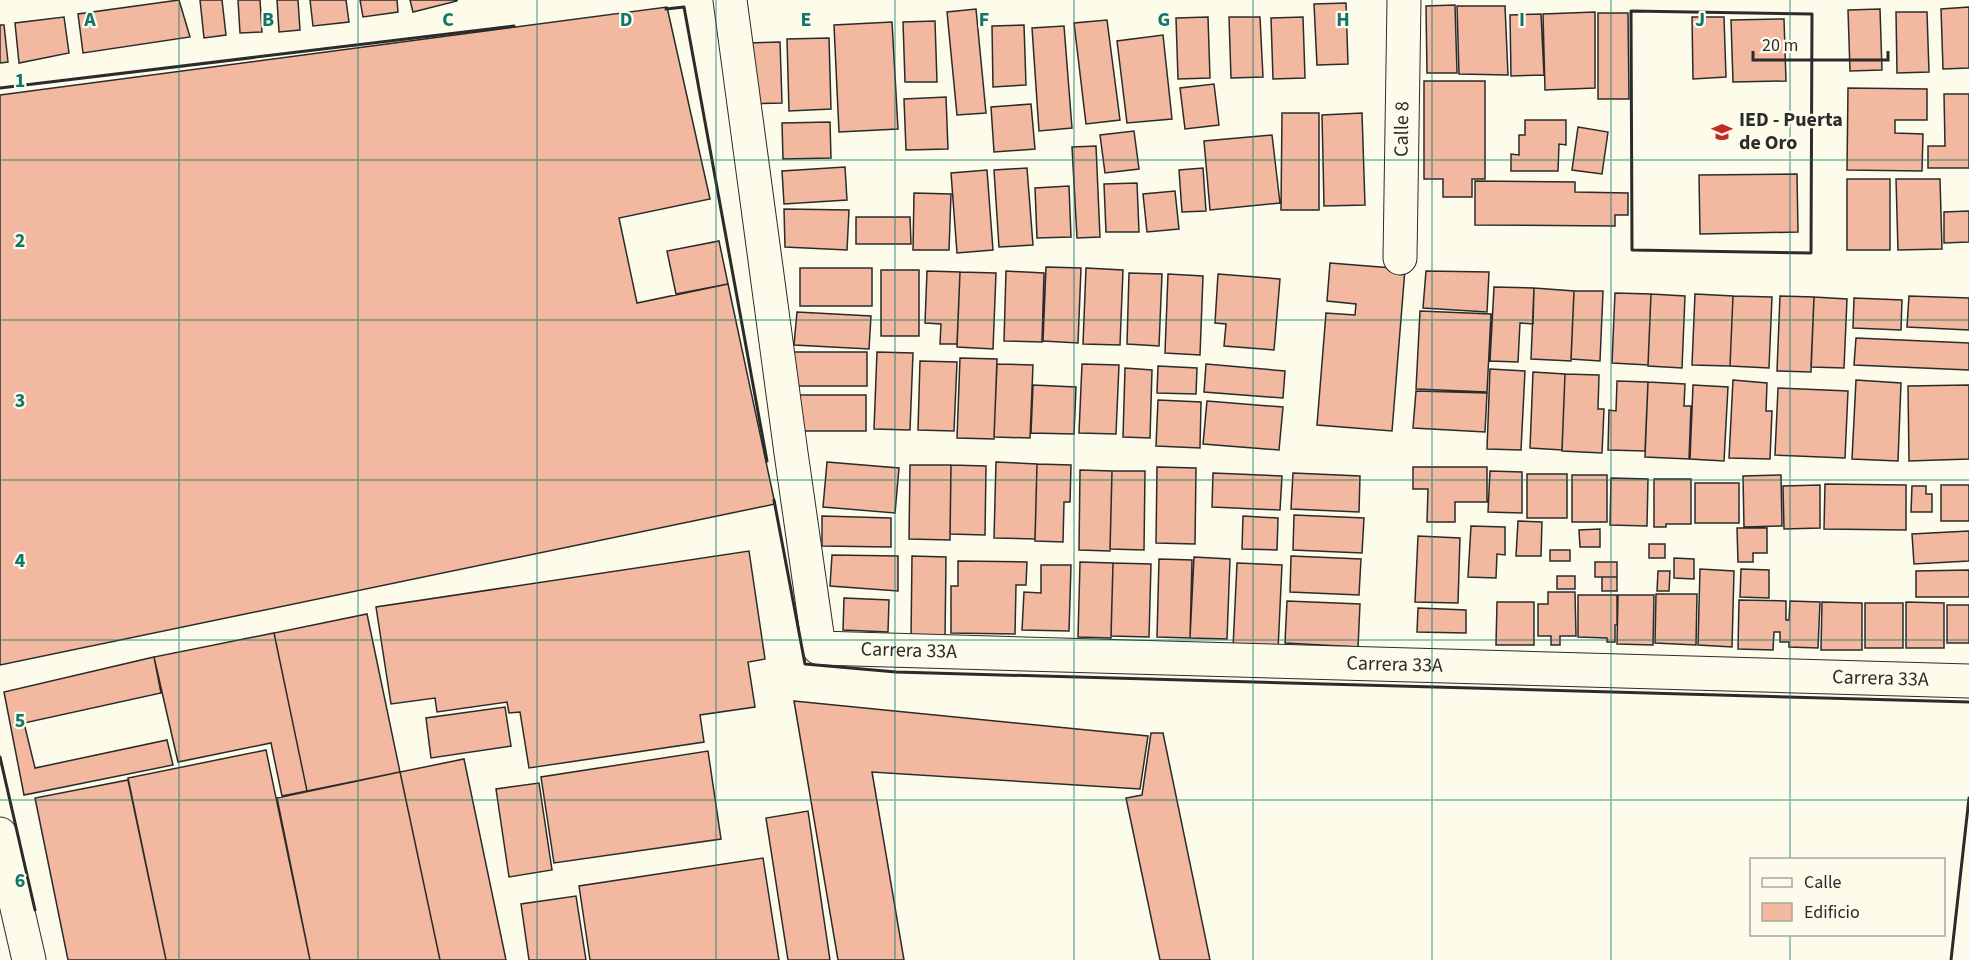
<svg xmlns="http://www.w3.org/2000/svg" width="1969" height="960" font-family="'Source Sans 3',sans-serif">
<rect width="100%" height="100%" fill="#fdfbea"/>
<path fill="#f2b8a0" stroke="#2b2b2b" stroke-width="1.5" d="M 179,0 L 190,37 L 83,53 L 78,14 Z
M 200,0 L 222,0 L 226,35 L 204,38 Z
M 238,0 L 260,0 L 262,32 L 240,33 Z
M 277,0 L 298,0 L 300,30 L 279,32 Z
M 310,0 L 346,0 L 349,22 L 313,26 Z
M 360,0 L 397,0 L 398,12 L 363,17 Z
M 410,0 L 457,0 L 457,1 L 413,12 Z
M 1346,3 L 1348,64 L 1317,65 L 1314,4 Z
M 1455,5 L 1457,73 L 1427,73 L 1426,6 Z
M 1457,6 L 1505,6 L 1508,75 L 1459,74 Z
M 667,7 L 710,199 L 619,218 L 637,303 L 728,284 L 775,504 L 0,665 L 0,95 Z
M 1969,7 L 1969,68 L 1943,69 L 1941,9 Z
M 976,9 L 986,113 L 957,115 L 947,12 Z
M 1880,9 L 1882,70 L 1850,71 L 1848,10 Z
M 1595,12 L 1595,88 L 1545,90 L 1543,14 Z
M 1896,12 L 1927,12 L 1929,72 L 1897,73 Z
M 1598,13 L 1628,13 L 1629,99 L 1598,99 Z
M 1541,14 L 1544,75 L 1511,76 L 1510,15 Z
M 64,17 L 69,53 L 19,63 L 15,23 Z
M 1208,17 L 1210,78 L 1178,79 L 1176,18 Z
M 1229,17 L 1260,17 L 1263,77 L 1231,78 Z
M 1303,17 L 1305,78 L 1273,79 L 1271,18 Z
M 1692,17 L 1724,17 L 1726,77 L 1693,79 Z
M 1784,19 L 1786,81 L 1733,82 L 1731,20 Z
M 1107,20 L 1120,120 L 1086,124 L 1074,23 Z
M 935,21 L 937,82 L 905,82 L 903,22 Z
M 892,22 L 898,129 L 839,132 L 834,25 Z
M 0,25 L 4,25 L 8,62 L 0,63 Z
M 1024,25 L 1026,85 L 993,87 L 992,26 Z
M 1064,26 L 1072,128 L 1039,131 L 1032,28 Z
M 1163,35 L 1172,119 L 1127,123 L 1117,41 Z
M 829,38 L 831,109 L 789,111 L 787,39 Z
M 780,42 L 782,103 L 749,104 L 748,43 Z
M 1424,81 L 1485,81 L 1485,179 L 1472,179 L 1472,197 L 1443,197 L 1443,179 L 1424,179 Z
M 1214,84 L 1219,125 L 1185,129 L 1180,88 Z
M 1848,88 L 1927,89 L 1927,120 L 1895,120 L 1895,133 L 1923,134 L 1922,171 L 1847,170 Z
M 1944,94 L 1969,94 L 1969,168 L 1928,168 L 1928,146 L 1945,146 Z
M 946,97 L 948,149 L 906,150 L 904,99 Z
M 1031,104 L 1035,149 L 994,152 L 991,107 Z
M 1282,113 L 1319,113 L 1319,210 L 1281,210 Z
M 1362,113 L 1365,205 L 1324,206 L 1322,115 Z
M 1525,120 L 1566,120 L 1566,145 L 1559,144 L 1558,171 L 1511,171 L 1511,154 L 1519,155 L 1519,135 L 1525,135 Z
M 830,122 L 831,158 L 783,159 L 782,123 Z
M 1578,127 L 1608,132 L 1602,174 L 1572,170 Z
M 1134,131 L 1139,169 L 1105,173 L 1100,135 Z
M 1272,135 L 1280,203 L 1210,210 L 1204,141 Z
M 1096,146 L 1100,237 L 1077,238 L 1072,147 Z
M 845,167 L 847,200 L 784,204 L 782,171 Z
M 1027,168 L 1033,245 L 999,247 L 994,170 Z
M 1203,168 L 1206,211 L 1182,212 L 1179,170 Z
M 987,170 L 993,250 L 957,253 L 951,173 Z
M 1797,174 L 1798,232 L 1700,234 L 1699,175 Z
M 1847,179 L 1890,179 L 1890,250 L 1847,250 Z
M 1896,179 L 1940,179 L 1942,249 L 1898,250 Z
M 1475,181 L 1575,182 L 1575,192 L 1628,193 L 1628,215 L 1615,215 L 1615,226 L 1475,225 Z
M 1137,183 L 1139,232 L 1106,232 L 1104,184 Z
M 1069,186 L 1071,237 L 1037,238 L 1035,188 Z
M 1175,191 L 1179,229 L 1147,232 L 1143,194 Z
M 914,193 L 951,194 L 949,250 L 913,250 Z
M 784,209 L 849,210 L 847,250 L 785,247 Z
M 1969,211 L 1969,242 L 1944,243 L 1944,212 Z
M 856,217 L 910,217 L 911,244 L 856,244 Z
M 719,241 L 728,284 L 676,294 L 667,251 Z
M 1330,263 L 1405,269 L 1392,431 L 1317,425 L 1326,313 L 1355,315 L 1356,304 L 1327,301 Z
M 1046,267 L 1081,268 L 1078,343 L 1043,341 Z
M 800,268 L 872,268 L 872,306 L 800,306 Z
M 1086,268 L 1123,270 L 1120,345 L 1083,344 Z
M 881,270 L 919,270 L 919,336 L 881,336 Z
M 927,271 L 960,272 L 957,344 L 940,344 L 941,324 L 925,323 Z
M 1006,271 L 1044,273 L 1042,342 L 1004,341 Z
M 1426,271 L 1489,272 L 1487,312 L 1423,308 Z
M 960,272 L 996,273 L 993,349 L 957,347 Z
M 1129,273 L 1162,274 L 1159,346 L 1127,344 Z
M 1168,274 L 1203,276 L 1200,355 L 1165,353 Z
M 1218,274 L 1280,279 L 1274,350 L 1224,346 L 1226,324 L 1215,323 Z
M 1494,287 L 1534,288 L 1533,324 L 1520,323 L 1518,362 L 1490,361 Z
M 1534,288 L 1574,291 L 1571,361 L 1531,359 Z
M 1574,291 L 1603,291 L 1600,361 L 1571,359 Z
M 1615,293 L 1651,294 L 1648,365 L 1612,363 Z
M 1651,294 L 1685,296 L 1682,368 L 1648,366 Z
M 1695,294 L 1733,296 L 1730,366 L 1692,365 Z
M 1733,296 L 1772,297 L 1769,368 L 1730,366 Z
M 1780,296 L 1814,297 L 1811,372 L 1777,371 Z
M 1909,296 L 1969,298 L 1969,330 L 1907,327 Z
M 1814,297 L 1847,299 L 1844,368 L 1811,367 Z
M 1854,298 L 1902,300 L 1901,330 L 1853,328 Z
M 1420,311 L 1491,314 L 1487,392 L 1416,389 Z
M 797,312 L 871,316 L 869,349 L 794,345 Z
M 1856,338 L 1969,343 L 1969,370 L 1854,365 Z
M 794,352 L 867,352 L 867,386 L 794,386 Z
M 877,352 L 913,353 L 910,430 L 874,429 Z
M 960,358 L 997,359 L 994,439 L 957,438 Z
M 920,361 L 957,362 L 954,431 L 918,430 Z
M 997,364 L 1033,365 L 1030,438 L 994,437 Z
M 1082,364 L 1119,365 L 1116,434 L 1079,433 Z
M 1206,364 L 1285,371 L 1283,398 L 1204,392 Z
M 1158,366 L 1197,368 L 1196,394 L 1157,393 Z
M 1125,368 L 1152,370 L 1150,438 L 1123,437 Z
M 1490,369 L 1525,371 L 1521,450 L 1487,449 Z
M 1533,372 L 1565,374 L 1562,450 L 1530,448 Z
M 1565,374 L 1599,375 L 1598,409 L 1604,409 L 1602,453 L 1562,451 Z
M 1733,380 L 1767,383 L 1766,411 L 1772,411 L 1770,459 L 1729,458 Z
M 1856,380 L 1901,383 L 1898,461 L 1852,459 Z
M 1617,381 L 1648,382 L 1645,451 L 1608,450 L 1609,410 L 1616,411 Z
M 1648,382 L 1685,384 L 1684,406 L 1691,406 L 1689,459 L 1645,457 Z
M 1033,385 L 1076,387 L 1074,434 L 1031,433 Z
M 1693,385 L 1728,387 L 1724,461 L 1690,459 Z
M 1969,385 L 1969,459 L 1909,461 L 1908,386 Z
M 1778,388 L 1848,391 L 1845,458 L 1775,455 Z
M 1416,391 L 1487,393 L 1485,432 L 1413,428 Z
M 791,395 L 866,395 L 866,431 L 791,431 Z
M 1158,400 L 1201,402 L 1200,448 L 1156,446 Z
M 1207,401 L 1283,407 L 1279,450 L 1203,444 Z
M 827,462 L 899,468 L 895,513 L 823,507 Z
M 996,462 L 1037,464 L 1035,539 L 994,538 Z
M 1037,464 L 1071,465 L 1070,502 L 1064,502 L 1063,542 L 1035,541 Z
M 910,465 L 951,465 L 950,540 L 909,539 Z
M 951,465 L 986,466 L 985,535 L 950,534 Z
M 1157,467 L 1196,468 L 1195,544 L 1156,543 Z
M 1413,467 L 1487,467 L 1487,502 L 1455,502 L 1455,522 L 1427,522 L 1428,489 L 1413,489 Z
M 1080,470 L 1112,471 L 1110,551 L 1079,550 Z
M 1112,471 L 1145,471 L 1144,550 L 1110,549 Z
M 1490,471 L 1522,472 L 1522,513 L 1488,512 Z
M 1213,473 L 1282,476 L 1280,510 L 1212,507 Z
M 1293,473 L 1360,476 L 1359,512 L 1291,509 Z
M 1527,474 L 1567,474 L 1567,518 L 1527,518 Z
M 1572,475 L 1607,475 L 1607,522 L 1572,522 Z
M 1781,475 L 1782,526 L 1744,527 L 1743,476 Z
M 1611,478 L 1648,479 L 1647,526 L 1610,525 Z
M 1654,479 L 1691,479 L 1691,524 L 1666,524 L 1666,527 L 1654,527 Z
M 1695,483 L 1739,483 L 1739,523 L 1695,523 Z
M 1825,484 L 1906,485 L 1906,530 L 1824,529 Z
M 1820,485 L 1820,528 L 1784,529 L 1783,486 Z
M 1941,485 L 1969,485 L 1969,521 L 1941,521 Z
M 1912,486 L 1926,486 L 1926,494 L 1932,494 L 1932,512 L 1911,512 Z
M 1294,515 L 1364,518 L 1362,553 L 1293,550 Z
M 822,516 L 891,518 L 891,547 L 822,546 Z
M 1243,516 L 1278,518 L 1277,550 L 1242,549 Z
M 1518,521 L 1542,522 L 1541,556 L 1516,556 Z
M 1471,526 L 1505,527 L 1505,555 L 1497,554 L 1496,578 L 1468,577 Z
M 1737,528 L 1767,528 L 1767,553 L 1753,553 L 1753,562 L 1738,562 Z
M 1600,529 L 1600,547 L 1580,547 L 1579,530 Z
M 1969,531 L 1969,561 L 1914,564 L 1912,534 Z
M 1418,536 L 1460,538 L 1458,603 L 1415,602 Z
M 1649,544 L 1665,544 L 1665,558 L 1649,558 Z
M 1550,550 L 1570,550 L 1570,561 L 1550,561 Z
M 749,551 L 765,659 L 748,662 L 755,707 L 700,715 L 704,742 L 529,768 L 520,712 L 509,713 L 507,702 L 437,712 L 435,698 L 391,704 L 376,607 Z
M 832,555 L 898,556 L 898,591 L 830,586 Z
M 912,556 L 946,557 L 945,639 L 911,639 Z
M 1291,556 L 1361,559 L 1359,595 L 1290,592 Z
M 1194,557 L 1230,559 L 1227,639 L 1190,638 Z
M 1674,558 L 1694,559 L 1694,579 L 1674,578 Z
M 1159,559 L 1192,560 L 1190,638 L 1157,637 Z
M 958,561 L 1027,562 L 1026,585 L 1016,585 L 1015,634 L 951,633 L 951,586 L 958,586 Z
M 1080,562 L 1113,563 L 1111,638 L 1078,637 Z
M 1595,562 L 1617,562 L 1617,577 L 1595,577 Z
M 1113,563 L 1151,564 L 1149,637 L 1111,636 Z
M 1237,563 L 1282,565 L 1278,650 L 1233,648 Z
M 1041,565 L 1071,565 L 1069,631 L 1022,630 L 1024,592 L 1041,593 Z
M 1700,569 L 1734,571 L 1732,647 L 1698,645 Z
M 1741,569 L 1769,570 L 1769,598 L 1740,597 Z
M 1969,570 L 1969,597 L 1916,597 L 1916,571 Z
M 1658,571 L 1670,571 L 1669,591 L 1657,591 Z
M 1557,576 L 1575,576 L 1575,589 L 1557,589 Z
M 1602,577 L 1617,577 L 1617,591 L 1602,591 Z
M 1548,592 L 1575,592 L 1576,636 L 1560,636 L 1560,645 L 1551,645 L 1551,636 L 1538,636 L 1538,604 L 1548,604 Z
M 1656,594 L 1697,594 L 1696,645 L 1655,643 Z
M 1578,595 L 1617,595 L 1617,625 L 1615,625 L 1615,642 L 1607,642 L 1607,638 L 1578,637 Z
M 1618,595 L 1654,595 L 1653,645 L 1617,644 Z
M 844,598 L 889,600 L 888,632 L 843,630 Z
M 1739,600 L 1786,601 L 1786,620 L 1789,620 L 1790,601 L 1820,602 L 1818,648 L 1789,647 L 1789,642 L 1780,642 L 1780,632 L 1774,632 L 1773,650 L 1738,649 Z
M 1287,601 L 1360,604 L 1358,647 L 1285,643 Z
M 1497,602 L 1534,602 L 1534,645 L 1496,645 Z
M 1822,602 L 1862,603 L 1862,650 L 1821,650 Z
M 1906,602 L 1944,603 L 1944,648 L 1906,648 Z
M 1865,603 L 1903,603 L 1903,648 L 1865,648 Z
M 1947,605 L 1969,605 L 1969,643 L 1947,643 Z
M 1418,608 L 1466,610 L 1466,633 L 1417,632 Z
M 367,614 L 400,772 L 307,791 L 274,633 Z
M 274,633 L 307,791 L 282,796 L 271,743 L 178,762 L 154,657 Z
M 154,657 L 161,693 L 24,723 L 35,768 L 167,740 L 173,765 L 24,795 L 4,692 Z
M 794,701 L 1148,736 L 1140,789 L 872,772 L 904,960 L 838,960 Z
M 505,707 L 511,746 L 431,758 L 426,718 Z
M 1151,733 L 1163,733 L 1210,960 L 1160,960 L 1126,798 L 1142,795 Z
M 266,750 L 310,960 L 166,960 L 128,778 Z
M 708,751 L 721,839 L 554,863 L 541,777 Z
M 464,759 L 506,960 L 440,960 L 400,772 Z
M 400,772 L 440,960 L 310,960 L 277,798 Z
M 128,780 L 166,960 L 68,960 L 35,798 Z
M 539,783 L 552,870 L 509,877 L 496,789 Z
M 808,811 L 830,960 L 788,960 L 766,818 Z
M 763,858 L 779,960 L 590,960 L 579,886 Z
M 576,896 L 586,960 L 529,960 L 521,904 Z"/>
<g fill="none" stroke-linecap="round" stroke-linejoin="round">
<g stroke="#2b2b2b" stroke-width="35">
<g id="minor">
<path id="s1" d="M 730,0 L 791,453 L 819,648 L 1969,681"/>
<path id="s2" d="M 1400,258 L 1404,0"/>
<path d="M 0,834 L 29,960"/>
</g>
</g>
<use href="#minor" stroke="#fdfbea" stroke-width="33"/>
<path stroke="#2b2b2b" stroke-width="3" d="M 666,9 L 684,7 L 767,461
M 1631,11 L 1812,14 L 1811,253 L 1632,250 Z
M 0,88 L 514,26
M 774,500 L 805,664 L 896,672 L 1969,702
M 0,757 L 35,910
M 1951,960 L 1969,798"/>
</g>
<path fill="none" stroke="#0f766e" stroke-width="1.5" stroke-opacity="0.55" d="M 179,0 L 179,960M 358,0 L 358,960M 537,0 L 537,960M 716,0 L 716,960M 895,0 L 895,960M 1074,0 L 1074,960M 1253,0 L 1253,960M 1432,0 L 1432,960M 1611,0 L 1611,960M 1790,0 L 1790,860M 0,160 L 1969,160M 0,320 L 1969,320M 0,480 L 1969,480M 0,640 L 1969,640M 0,800 L 1969,800M 1790,934 L 1790,960"/>
<defs>
<g id="school-bare" transform="scale(1.62)"><path d="M0-5L7-2L0 1L-7-2ZM-4 1L0 2.5L4 1V4Q0 6-4 4Z" fill="#c62828" stroke="#fdfbea" stroke-width="2.5" paint-order="stroke"/></g>
</defs>
<g fill-rule="evenodd">
<use href="#school-bare" x="1722" y="132"/>
</g>
<g text-anchor="middle" dominant-baseline="central" stroke-width="4.5" stroke-linejoin="round" paint-order="stroke">
<g font-size="20" font-weight="bold" fill="#2b2b2b" stroke="#fdfbea" text-anchor="start">
<text x="1739" y="120">IED - Puerta<tspan x="1739" dy="23">de Oro</tspan></text>
</g>
<g font-size="20" fill="#2b2b2b" stroke="#fdfbea">
<text stroke="none"><textPath href="#s2" startOffset="129">Calle 8</textPath></text>
<text stroke="none"><textPath href="#s1" startOffset="744">Carrera 33A</textPath></text>
<text stroke="none"><textPath href="#s1" startOffset="1230">Carrera 33A</textPath></text>
<text stroke="none"><textPath href="#s1" startOffset="1716">Carrera 33A</textPath></text>
</g>
</g>
<g font-size="20" text-anchor="middle" font-weight="bold" fill="#0f766e" stroke="#fdfbea" stroke-width="4.5" stroke-linejoin="round" paint-order="stroke">
<text x="90" y="26">A</text>
<text x="268" y="26">B</text>
<text x="448" y="26">C</text>
<text x="626" y="26">D</text>
<text x="806" y="26">E</text>
<text x="984" y="26">F</text>
<text x="1164" y="26">G</text>
<text x="1343" y="26">H</text>
<text x="1522" y="26">I</text>
<text x="1700" y="26">J</text>
<text x="20" y="87">1</text>
<text x="20" y="247">2</text>
<text x="20" y="407">3</text>
<text x="20" y="567">4</text>
<text x="20" y="727">5</text>
<text x="20" y="887">6</text>
</g>
<rect x="1750" y="858" width="195" height="78" fill="#fdfbea" stroke="#a9a89e" stroke-width="1.5"/>
<rect x="1762" y="878" width="30" height="9" fill="#fdfbea" stroke="#a9a89e" stroke-width="1.5"/>
<text x="1804" y="888" font-size="18" fill="#2b2b2b">Calle</text>
<rect x="1762" y="903" width="30" height="18" fill="#f2b8a0" stroke="#a9a89e" stroke-width="1.5"/>
<text x="1804" y="918" font-size="18" fill="#2b2b2b">Edificio</text>
<path d="M1753 51v9h135v-9" fill="none" stroke="#2b2b2b" stroke-width="3"/>
<text x="1762" y="51" font-size="18" fill="#2b2b2b" stroke="#fdfbea" stroke-width="4.5" paint-order="stroke">20 m</text>
</svg>
